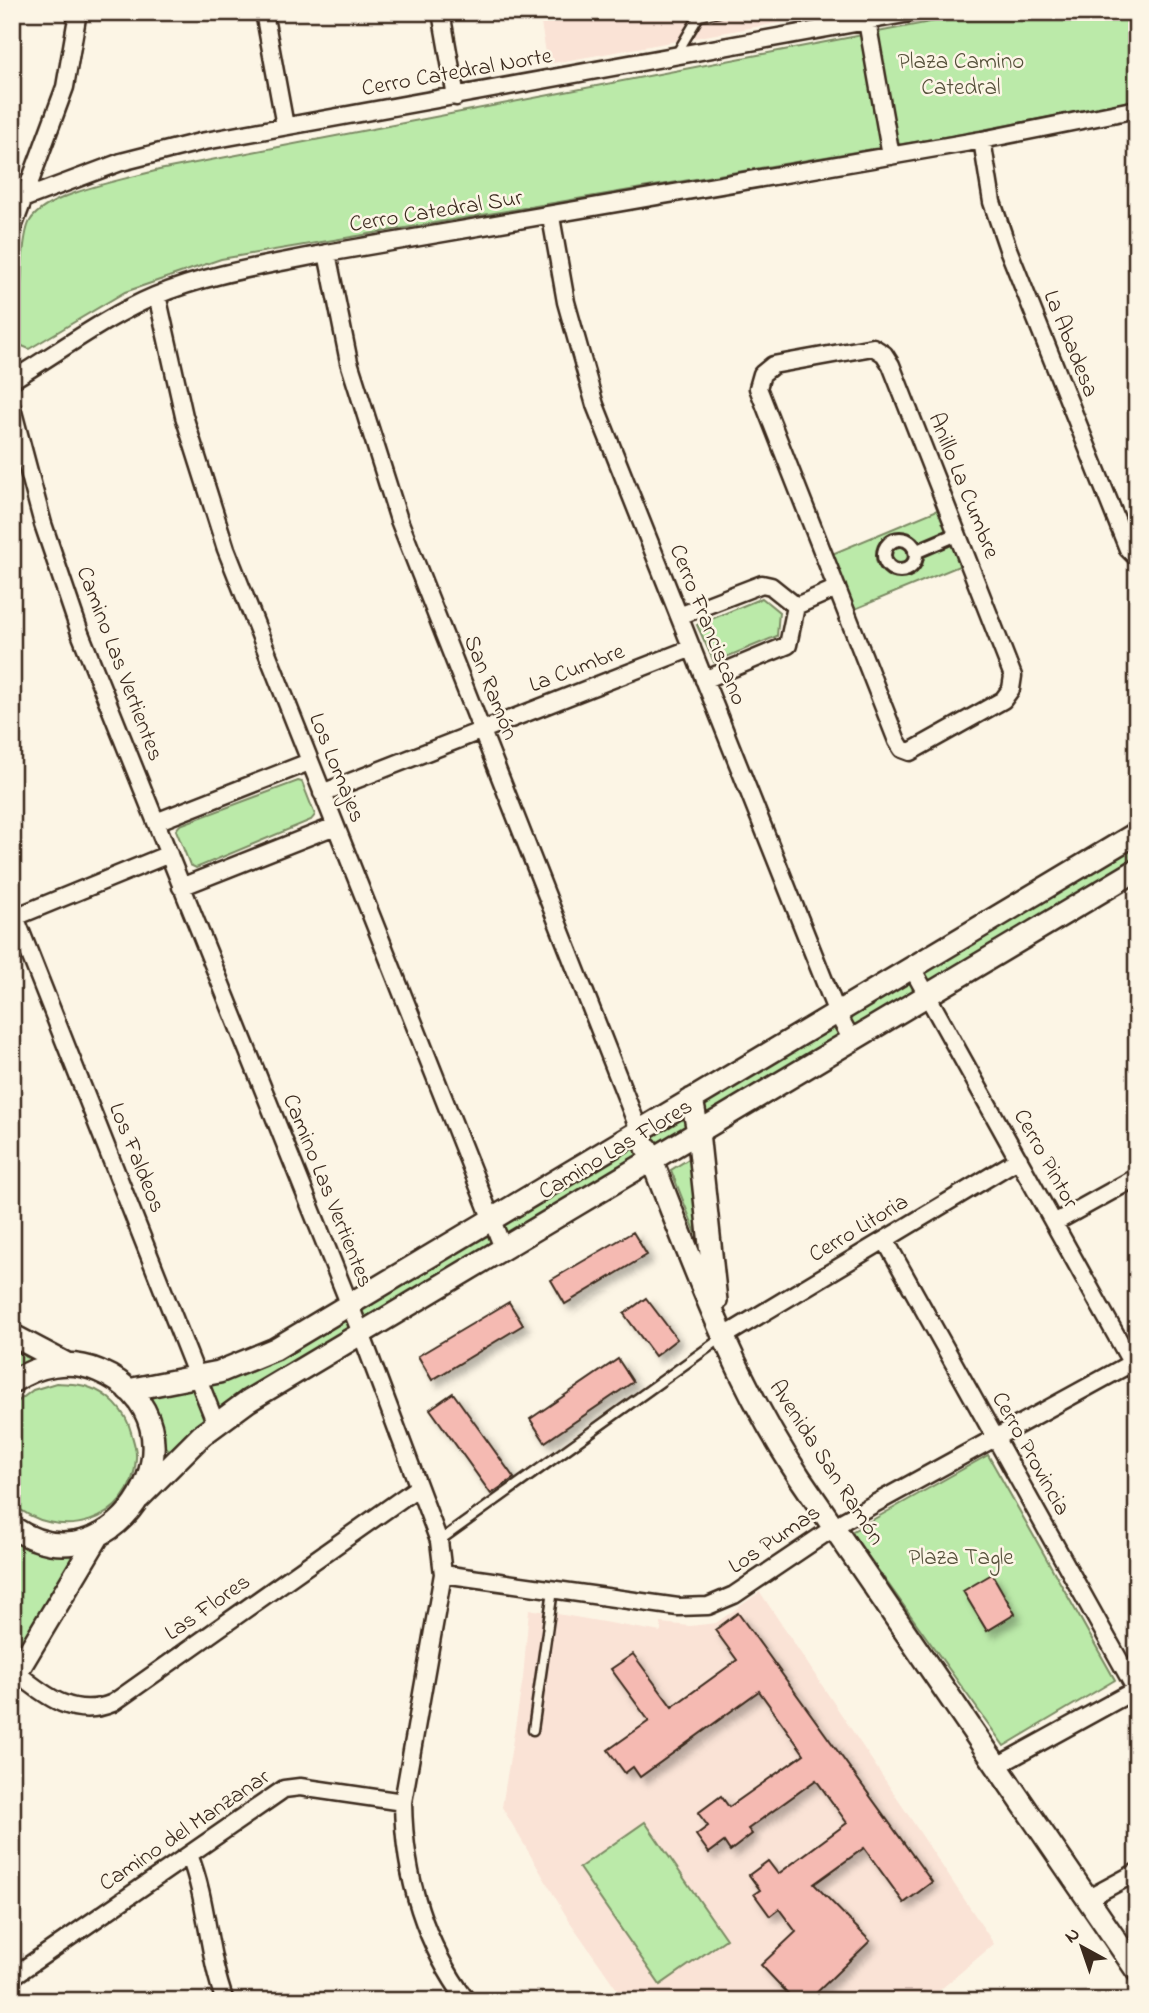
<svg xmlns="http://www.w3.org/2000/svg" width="1149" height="2013" font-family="'Indie Flower',sans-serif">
<defs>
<filter id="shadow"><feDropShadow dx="6" dy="6" stdDeviation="3.5" flood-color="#0004"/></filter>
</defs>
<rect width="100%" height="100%" fill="#fcf5e5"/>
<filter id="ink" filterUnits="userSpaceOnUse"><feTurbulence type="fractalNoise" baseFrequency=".0143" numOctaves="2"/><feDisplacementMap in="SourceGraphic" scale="14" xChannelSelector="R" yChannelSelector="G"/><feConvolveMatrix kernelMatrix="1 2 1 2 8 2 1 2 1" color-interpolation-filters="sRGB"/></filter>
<g filter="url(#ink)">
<path fill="#fae3d6" d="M 539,12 L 840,12 L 548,64 Z
M 760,1592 L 994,1944 L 927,2001 L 870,2001 L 863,1991 L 850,2001 L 625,2001 L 568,1919 L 502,1807 L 523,1678 L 529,1609 L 661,1632 L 661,1623 L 690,1626 L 716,1623 Z"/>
<path fill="#bbeaa9" stroke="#7b8a64" stroke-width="2" d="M 982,12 L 1137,12 L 1137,100 L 956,135 L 221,259 L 125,292 L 29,349 L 20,345 C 20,321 20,238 30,221 C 46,193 127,179 159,170 Z
M 942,508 L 964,564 L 855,609 L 832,554 Z
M 762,598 L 779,612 L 777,636 L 714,662 L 697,625 Z
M 298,781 L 302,782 L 315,815 L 311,820 L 196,868 L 190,865 L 176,830 L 180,825 Z
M 1137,845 L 1137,860 L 662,1148 L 283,1367 L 202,1422 L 170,1450 L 162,1446 L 143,1392 L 186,1390 L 222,1381 Z
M 692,1157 L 701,1246 L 671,1170 Z
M 12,1348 L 33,1362 L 12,1370 Z
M 56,1383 C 66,1384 78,1383 88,1387 C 108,1393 126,1411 131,1432 C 133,1440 137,1450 136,1458 C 133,1524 57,1544 12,1503 L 12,1406 L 33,1390 Z
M 988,1455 L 1115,1680 L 1004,1746 L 851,1532 Z
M 12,1538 L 27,1549 L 77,1552 L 12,1665 Z
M 645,1822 L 726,1939 L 660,1985 L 579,1868 Z"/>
<path fill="#f5bab2" stroke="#3b2a1e" stroke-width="2" filter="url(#shadow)" d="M 633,1232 L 647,1255 L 565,1304 L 551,1280 Z
M 646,1298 L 677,1339 L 655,1356 L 624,1314 Z
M 509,1302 L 523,1325 L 432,1380 L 418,1356 Z
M 618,1359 L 633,1382 L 545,1442 L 530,1419 Z
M 453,1393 L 514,1478 L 491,1494 L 430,1409 Z
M 992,1574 L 1015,1614 L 987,1631 L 963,1591 Z
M 738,1613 L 932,1882 L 904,1903 L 864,1848 L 814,1884 L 870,1941 L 808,2001 L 795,2001 L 761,1965 L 796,1932 L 779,1909 L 770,1916 L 754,1894 L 760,1890 L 749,1875 L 768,1861 L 778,1874 L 847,1823 L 816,1780 L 748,1829 L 752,1834 L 730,1851 L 724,1842 L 709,1853 L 696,1835 L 708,1826 L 698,1813 L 721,1796 L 729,1807 L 804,1754 L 759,1691 L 640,1777 L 633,1767 L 625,1773 L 608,1750 L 649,1721 L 611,1669 L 633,1654 L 672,1707 L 737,1660 L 715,1630 Z"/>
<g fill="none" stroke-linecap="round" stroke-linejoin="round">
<g stroke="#3b2a1e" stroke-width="13">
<path id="service" d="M 677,53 L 699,16 L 719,12
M 439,1541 L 723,1337
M 533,1730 L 553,1590"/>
</g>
<g stroke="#3b2a1e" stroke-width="18">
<path id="pedestrian" d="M884 555a16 16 0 1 1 32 0a16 16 0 1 1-32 0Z
M 915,552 L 957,534"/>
</g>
<g stroke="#3b2a1e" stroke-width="21">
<path id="minor" d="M 264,12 L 285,126
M 441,12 L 456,97
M 867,21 L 891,156
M 982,140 L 992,202 L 1008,249 L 1128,549 L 1137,558
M 12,203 L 121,162 L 200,142 L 916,12
M 551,217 L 566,302 L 595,405 L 837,1013 L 852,1040
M 12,230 L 65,87 L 78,12
M 327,253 L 349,362 L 399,520 L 639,1130
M 157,295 L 184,416 L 226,549 L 503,1248
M 873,347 L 884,354 L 891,365 L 1013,676 L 1011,689 L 1003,700 L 910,752 L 902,749 L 897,741 L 758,388 L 762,374 L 773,365 Z
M 12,380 C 59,352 105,317 155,296 C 209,273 270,265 327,253 L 982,140 L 1137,109
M 12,408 L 43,524 L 80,633 L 361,1333 L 439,1541 L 443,1574 L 403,1802 C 404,1874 423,1942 467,2001
M 796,606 L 837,588
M 679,616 L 762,584 L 771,586 L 796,606
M 704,680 L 788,645 L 796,606
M 322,793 L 692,648
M 156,822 L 309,762
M 181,887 L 335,826
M 12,909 L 216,1424
M 15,917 L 169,854
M 912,968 L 1136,1371
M 1054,1223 L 1137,1177
M 885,1240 L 1136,1690
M 723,1337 L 1019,1159
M 443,1574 L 678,1607 L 708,1606 L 734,1595 L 845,1520 L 1137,1360
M 17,1673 C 46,1697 75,1719 113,1703 L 417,1488
M 997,1766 L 1137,1689
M 189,1855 C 208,1901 207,1953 225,2001
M 1087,1899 L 1137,1872
M 12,1977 L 284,1789 L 300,1787 L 403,1802"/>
</g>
<g stroke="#3b2a1e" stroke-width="26">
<path id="tertiary" d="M 692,1099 L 698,1132 L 716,1301
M 647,1148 C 692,1261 732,1376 800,1478 L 1137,1971
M 12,1335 L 65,1363
M 12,1382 C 38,1365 69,1358 99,1371 C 219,1422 117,1599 12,1527
M 128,1390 L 219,1372 L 275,1349 L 1137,833
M 139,1498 L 202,1435 L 248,1401 L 1137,870
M 12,1680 L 99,1535"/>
</g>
<use href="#service" stroke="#fcf5e5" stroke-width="8"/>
<use href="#pedestrian" stroke="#fcf5e5" stroke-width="12"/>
<use href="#minor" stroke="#fcf5e5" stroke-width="16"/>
<use href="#tertiary" stroke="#fcf5e5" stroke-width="21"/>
</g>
</g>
<g text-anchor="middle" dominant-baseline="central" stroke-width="5" stroke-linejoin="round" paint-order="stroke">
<g font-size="23" fill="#55503a" stroke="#fcf5e5">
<text x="961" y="62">Plaza Camino<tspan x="961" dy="26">Catedral</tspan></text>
<text x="961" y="1558">Plaza Tagle</text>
</g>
<g font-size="23" fill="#3b2a1e" stroke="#fcf5e5">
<text transform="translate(457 73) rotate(-10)">Cerro Catedral Norte</text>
<text transform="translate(436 212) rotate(-9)">Cerro Catedral Sur</text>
<text transform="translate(1070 344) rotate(68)">La Abadesa</text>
<text transform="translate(963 486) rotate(68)">Anillo La Cumbre</text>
<text transform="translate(707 625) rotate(68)">Cerro Franciscano</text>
<text transform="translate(119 664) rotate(69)">Camino Las Vertientes</text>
<text transform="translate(577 669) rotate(-21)">La Cumbre</text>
<text transform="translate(490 688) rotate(68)">San Ramón</text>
<text transform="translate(336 768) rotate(68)">Los Lomajes</text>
<text transform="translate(616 1150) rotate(-31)">Camino Las Flores</text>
<text transform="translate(136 1158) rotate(68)">Los Faldeos</text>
<text transform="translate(1045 1159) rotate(61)">Cerro Pintor</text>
<text transform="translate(327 1191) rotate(68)">Camino Las Vertientes</text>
<text transform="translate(859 1229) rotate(-31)">Cerro Litoria</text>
<text transform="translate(1030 1454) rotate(61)">Cerro Provincia</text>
<text transform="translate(826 1463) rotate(57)">Avenida San Ramón</text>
<text transform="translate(775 1540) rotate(-34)">Los Pumas</text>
<text transform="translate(208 1608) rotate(-35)">Las Flores</text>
<text transform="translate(185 1831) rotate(-34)">Camino del Manzanar</text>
</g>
</g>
<rect width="1149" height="2013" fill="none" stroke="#fcf5e5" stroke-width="42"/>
<rect x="21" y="21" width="1107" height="1971" fill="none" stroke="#3b2a1e" stroke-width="2.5" filter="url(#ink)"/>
<g transform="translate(1082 1947) rotate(320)" stroke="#fcf5e5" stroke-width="5" paint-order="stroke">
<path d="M0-5L12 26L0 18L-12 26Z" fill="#3b2a1e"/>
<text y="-10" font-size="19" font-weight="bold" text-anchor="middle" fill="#3b2a1e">N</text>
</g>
</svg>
